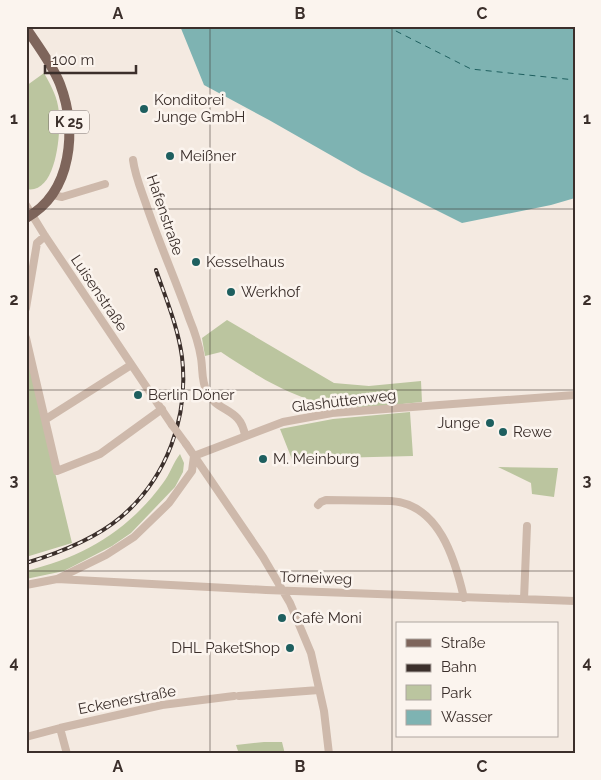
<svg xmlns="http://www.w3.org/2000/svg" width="601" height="780" font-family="Raleway,sans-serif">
<rect width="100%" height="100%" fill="#f4eae1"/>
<path fill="#bbc59f" d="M 44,73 C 50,84 56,94 58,106 C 62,126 58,196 26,189 L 26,86 Z
M 227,320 L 334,383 L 369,386 L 421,381 L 422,402 C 399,404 375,408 352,407 C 304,406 260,378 221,352 L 205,356 L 202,338 Z
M 26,352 L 72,543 L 26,557 Z
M 410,412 L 413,456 L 334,458 L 293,462 L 280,429 L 333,419 Z
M 180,454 L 184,463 L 183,472 L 175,487 L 131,533 L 112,546 L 64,571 L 26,579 L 26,571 C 83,557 128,531 163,483 C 170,474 173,463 180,454 Z
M 498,467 L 558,468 L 554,497 L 532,494 L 531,483 Z
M 264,742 L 282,742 L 285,754 L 239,754 L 236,745 Z"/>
<path fill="#7eb3b2" d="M 180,26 L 575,26 L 575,198 L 551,205 L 462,223 L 362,173 L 269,120 L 204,85 Z"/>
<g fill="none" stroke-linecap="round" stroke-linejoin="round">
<path stroke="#1e5f5f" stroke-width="1" stroke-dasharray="6 5" stroke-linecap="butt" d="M 386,26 L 471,69 L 575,80"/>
<path stroke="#ceb9ab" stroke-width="8" d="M 133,160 C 135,176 142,192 147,207 C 160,245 176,281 189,318 C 194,330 199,345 201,358 C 203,369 201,381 207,392 C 217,413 241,407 245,436
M 53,195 L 62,197 L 105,184
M 26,205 L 45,236 L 172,425
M 26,308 L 37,243 L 45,236
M 26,338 L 57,471 L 100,454 L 162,409
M 46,419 L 131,365
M 186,444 L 263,557 L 290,603 L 311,653 L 324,711 L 329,754
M 194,456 L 283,422 L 332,413 L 575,395
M 318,505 L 321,502 L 326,500 L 391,501 C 439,504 455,559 464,598
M 57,579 L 266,590 L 575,601
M 26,585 L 57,579 L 106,555 L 134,537 L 169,503 L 192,471 L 194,456
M 524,599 L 527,526
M 239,696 L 319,690
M 60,728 L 67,754
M 26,737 L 60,728 L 162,705 L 234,696"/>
<path stroke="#7e655b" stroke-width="10" d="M 26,28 C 38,46 52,64 60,84 C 77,129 73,192 26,218"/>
<g stroke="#3b2f2b" stroke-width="4">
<path id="rail" d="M 26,563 C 59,553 95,539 121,517 C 167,478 189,417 182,357 C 178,327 166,299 156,270"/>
</g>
<use href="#rail" stroke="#fbf4ee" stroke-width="2" stroke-dasharray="5.5" stroke-linecap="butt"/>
<path stroke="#ceb9ab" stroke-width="8" d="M 172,425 L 186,444"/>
</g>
<path fill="none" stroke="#3b2f2b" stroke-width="1" stroke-opacity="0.55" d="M 210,26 L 210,754M 392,26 L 392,754M 26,209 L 575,209M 26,390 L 575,390M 26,571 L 575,571"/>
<g fill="#1e5f5f" stroke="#fbf4ee" stroke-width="2">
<circle cx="144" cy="109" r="5"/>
<circle cx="170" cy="156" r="5"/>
<circle cx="196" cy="262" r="5"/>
<circle cx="231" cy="292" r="5"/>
<circle cx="138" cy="395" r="5"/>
<circle cx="490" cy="423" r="5"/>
<circle cx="503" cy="432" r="5"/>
<circle cx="263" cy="459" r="5"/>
<circle cx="282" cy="618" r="5"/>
<circle cx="290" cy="648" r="5"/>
</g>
<g text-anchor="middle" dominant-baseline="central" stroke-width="5" stroke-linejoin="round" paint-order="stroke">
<rect fill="#fbf4ee" stroke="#756a66" stroke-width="1" x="49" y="110.5" width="40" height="23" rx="4"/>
<g font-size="14" font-weight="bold" fill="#3b2f2b">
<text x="69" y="122">K 25</text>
</g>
<g font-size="15" fill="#3b2f2b" stroke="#fbf4ee" text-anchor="start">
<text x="154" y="100">Konditorei<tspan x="154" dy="17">Junge GmbH</tspan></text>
<text x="180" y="156">Meißner</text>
<text x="206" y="262">Kesselhaus</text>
<text x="241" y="292">Werkhof</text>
<text x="148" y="395">Berlin Döner</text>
<text x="480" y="423" text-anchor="end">Junge</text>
<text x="513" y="432">Rewe</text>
<text x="273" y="459">M. Meinburg</text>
<text x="292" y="618">Cafè Moni</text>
<text x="280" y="648" text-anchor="end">DHL PaketShop</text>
</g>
<g font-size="15" fill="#3b2f2b" stroke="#fbf4ee">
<text transform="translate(165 215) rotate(71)">Hafenstraße</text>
<text transform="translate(99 293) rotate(56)">Luisenstraße</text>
<text transform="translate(344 401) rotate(-7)">Glashüttenweg</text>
<text transform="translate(316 578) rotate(2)">Torneiweg</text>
<text transform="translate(127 700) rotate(-11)">Eckenerstraße</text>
</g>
</g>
<rect width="601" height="780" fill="none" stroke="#fbf4ee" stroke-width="55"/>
<rect x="396" y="622" width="162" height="115" fill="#fbf4ee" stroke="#aea5a0"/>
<rect x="406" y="639" width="25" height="8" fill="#7e655b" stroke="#aea5a0"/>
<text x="441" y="648" font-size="15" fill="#3b2f2b">Straße</text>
<rect x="406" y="664" width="25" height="8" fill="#3b2f2b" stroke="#aea5a0"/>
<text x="441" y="672" font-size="15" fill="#3b2f2b">Bahn</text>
<rect x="406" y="685" width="25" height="15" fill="#bbc59f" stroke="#aea5a0"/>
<text x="441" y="698" font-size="15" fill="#3b2f2b">Park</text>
<rect x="406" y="710" width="25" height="15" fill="#7eb3b2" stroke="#aea5a0"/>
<text x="441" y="722" font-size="15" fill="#3b2f2b">Wasser</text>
<path d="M45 65v8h91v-8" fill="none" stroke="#3b2f2b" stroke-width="2.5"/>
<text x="52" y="65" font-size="15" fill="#3b2f2b" stroke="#fbf4ee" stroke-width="4" paint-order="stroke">100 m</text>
<rect x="28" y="28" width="546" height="724" fill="none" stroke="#3b2f2b" stroke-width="2"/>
<g font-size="16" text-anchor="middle" font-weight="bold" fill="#3b2f2b">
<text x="118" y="19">A</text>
<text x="300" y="19">B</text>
<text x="482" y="19">C</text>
<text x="14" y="124">1</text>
<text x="587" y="124">1</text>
<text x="14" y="305">2</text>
<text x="587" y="305">2</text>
<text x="14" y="486">3</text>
<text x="587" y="486">3</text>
<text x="14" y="668">4</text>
<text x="587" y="668">4</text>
<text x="118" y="772">A</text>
<text x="300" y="772">B</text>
<text x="482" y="772">C</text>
</g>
</svg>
